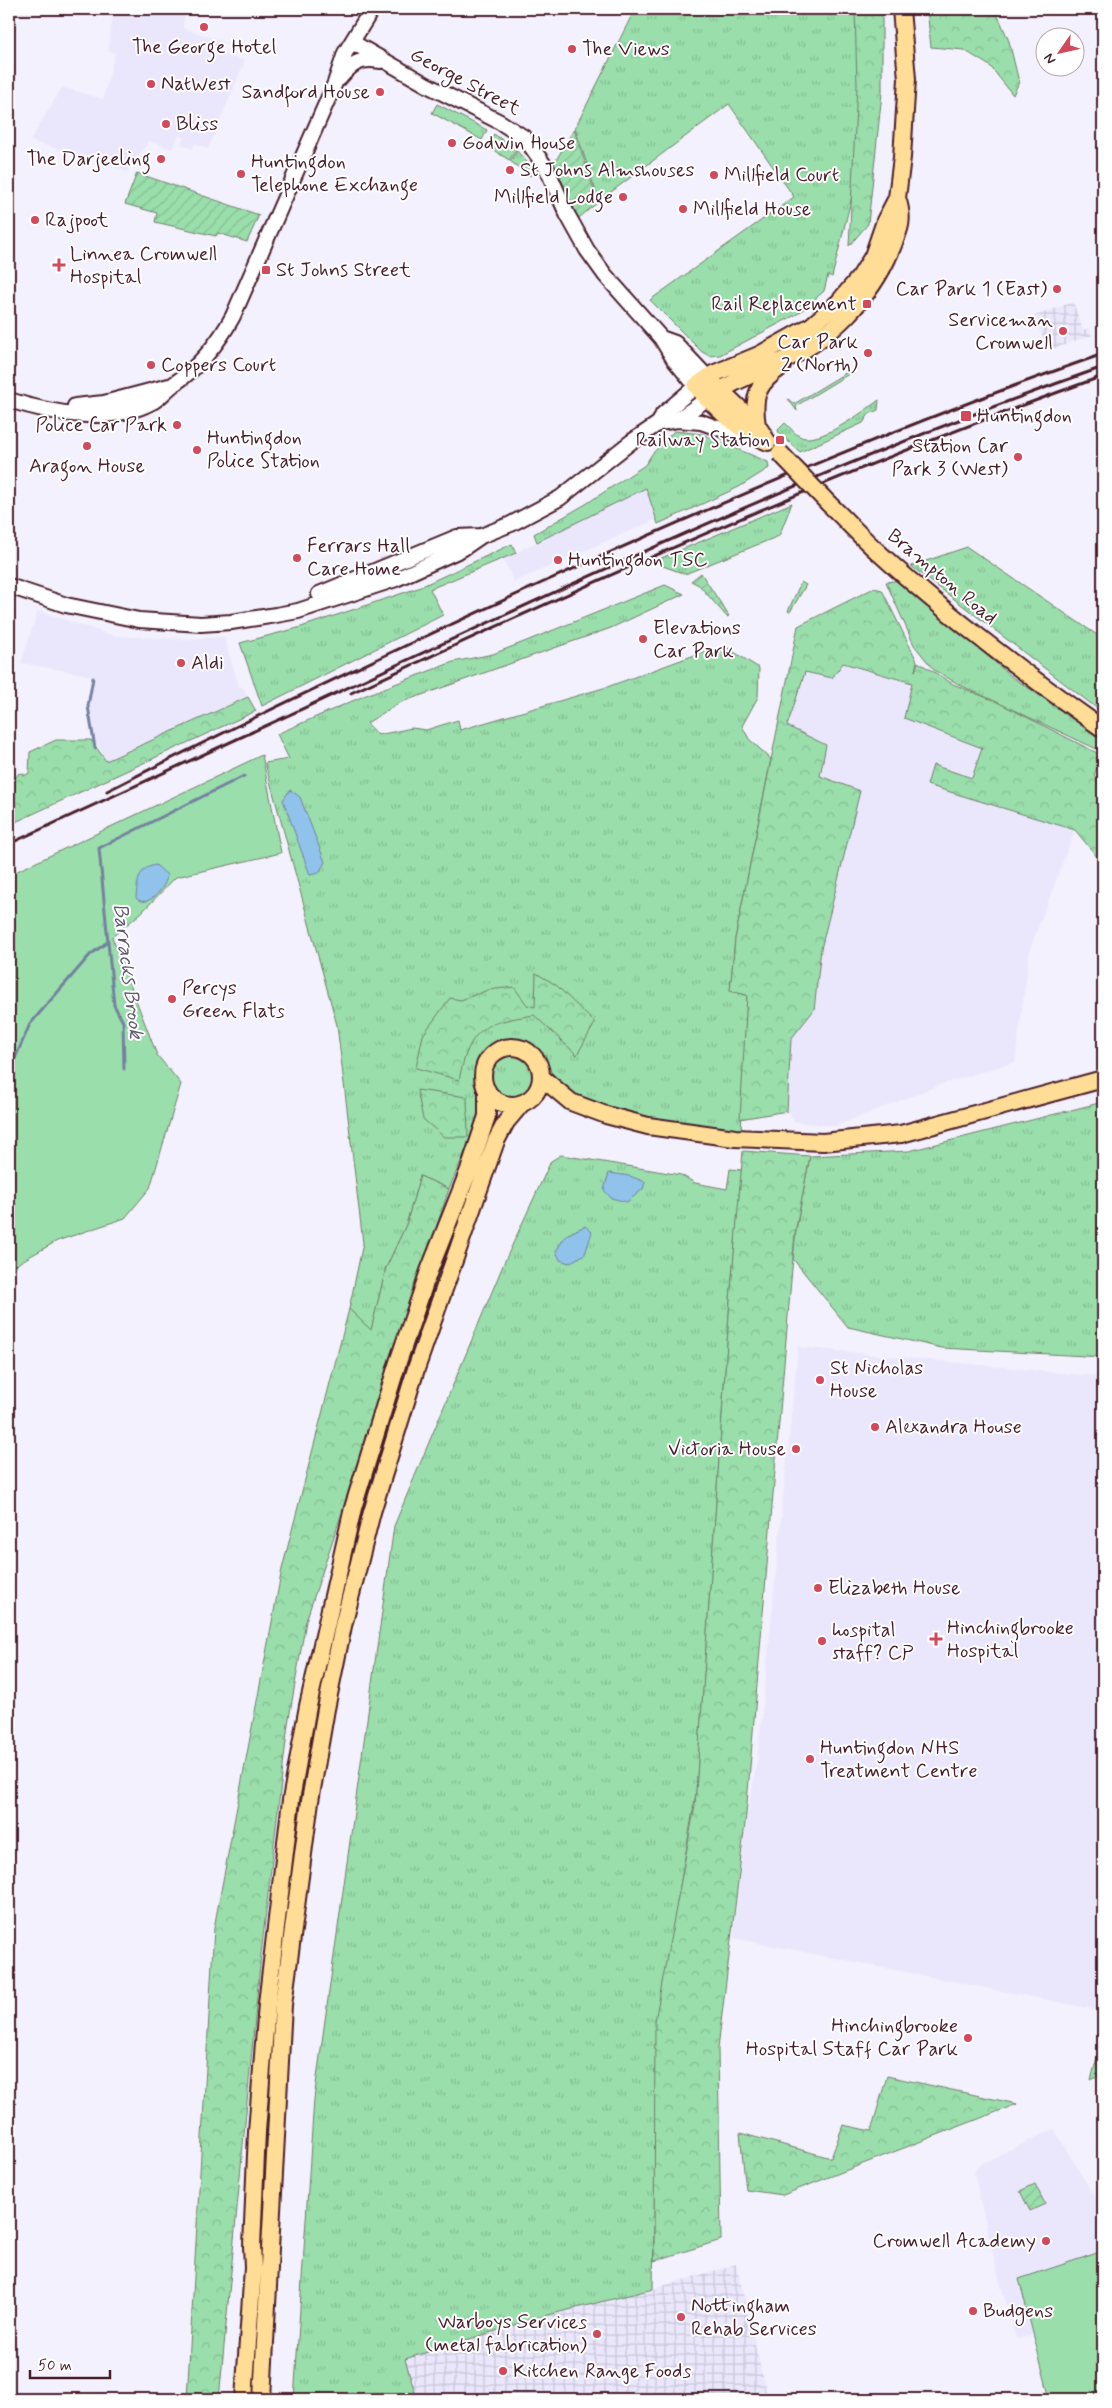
<svg xmlns="http://www.w3.org/2000/svg" width="1112" height="2408" font-family="Mynerve,sans-serif">
<defs>
<pattern id="industrial-grid" width="8" height="8" patternUnits="userSpaceOnUse" patternTransform="scale(1.25)"><rect width="8" height="8" fill="#eae7fc"/><path d="M0 4h8M4 0v8" fill="none" stroke="#cac6d8"/></pattern>
<pattern id="grass-tufts" width="24" height="20" patternUnits="userSpaceOnUse" patternTransform="scale(1.25)"><rect width="24" height="20" fill="#99deab"/><path d="M3 7l-1-3M5 7V3M7 7l1-3M15 17l-1-3M17 17v-4M19 17l1-3" fill="none" stroke="#85be93"/></pattern>
<pattern id="forest-crowns" width="20" height="18" patternUnits="userSpaceOnUse" patternTransform="scale(1.25)"><rect width="20" height="18" fill="#99deab"/><path d="M2 6a3 3 0 1 1 6 0M12 15a3 3 0 1 1 6 0" fill="none" stroke="#85be93"/></pattern>
<pattern id="garden-furrows" width="10" height="10" patternUnits="userSpaceOnUse" patternTransform="scale(1.25)"><rect width="10" height="10" fill="#99deab"/><path d="M-1 1l2-2M0 10L10 0M9 11l2-2" fill="none" stroke="#85be93"/></pattern>
</defs>
<rect width="100%" height="100%" fill="#f3f1fd"/>
<filter id="ink" filterUnits="userSpaceOnUse"><feTurbulence type="fractalNoise" baseFrequency=".02" numOctaves="2"/><feDisplacementMap in="SourceGraphic" scale="10" xChannelSelector="R" yChannelSelector="G"/><feConvolveMatrix kernelMatrix="1 2 1 2 8 2 1 2 1" color-interpolation-filters="sRGB"/></filter>
<g filter="url(#ink)">
<path fill="#eae7fc" d="M 114,9 L 185,9 L 183,28 L 224,42 L 220,53 L 245,61 L 208,149 L 195,143 L 192,149 L 181,144 L 184,138 L 179,135 L 172,149 L 149,141 L 127,172 L 91,158 L 30,141 L 62,87 L 103,99 L 115,53 L 108,51 Z
M 646,487 L 657,519 L 514,582 L 503,559 Z
M 38,611 L 114,636 L 186,639 L 224,637 L 239,686 L 244,688 L 248,697 L 106,761 L 95,740 L 88,706 L 94,676 L 21,663 Z
M 842,663 L 912,683 L 943,734 L 982,747 L 972,778 L 927,785 L 1075,830 L 1030,949 L 1015,1062 L 942,1084 L 836,1126 L 795,1122 L 788,1111 L 791,1038 L 814,1010 L 821,949 L 820,776 L 787,726 L 805,672 L 832,677 Z
M 798,1347 L 1103,1377 L 1103,2011 L 733,1938 L 745,1830 L 758,1756 Z
M 1054,2129 L 1103,2211 L 1103,2399 L 1050,2399 L 1034,2335 L 1016,2339 L 997,2271 L 974,2173 L 980,2164 Z"/>
<path fill="url(#industrial-grid)" d="M 1073,302 L 1083,330 L 1089,328 L 1092,335 L 1047,351 L 1035,316 Z
M 736,2264 L 768,2399 L 417,2399 L 404,2359 L 544,2316 L 653,2289 Z"/>
<path fill="url(#grass-tufts)" stroke="#727e6b" d="M 635,9 L 876,9 L 873,111 L 832,277 L 828,275 L 824,291 L 799,313 L 720,355 L 710,356 L 702,352 L 650,300 L 794,197 L 729,104 L 599,201 L 575,128 Z
M 437,104 L 487,130 L 482,140 L 432,113 Z
M 494,134 L 516,150 L 509,160 L 487,146 Z
M 517,151 L 534,170 L 530,176 L 510,161 Z
M 857,366 L 857,369 L 796,406 L 797,411 L 788,399 L 794,404 Z
M 879,400 L 878,410 L 869,414 L 863,423 L 800,452 L 779,433 L 778,430 L 785,423 C 790,427 794,433 799,436 C 817,447 864,411 879,400 Z
M 674,431 L 702,434 L 768,462 L 769,468 L 739,487 L 658,524 L 646,488 L 537,542 L 534,534 L 586,504 L 645,465 L 652,454 Z
M 792,503 L 779,536 L 685,574 L 652,562 Z
M 512,544 L 516,553 L 430,589 L 443,615 L 262,706 L 240,643 L 298,628 L 418,588 Z
M 967,547 L 1103,639 L 1103,713 L 911,566 Z
M 900,580 L 1012,677 L 1103,738 L 1103,752 L 960,685 L 934,670 L 914,645 L 886,582 Z
M 801,582 L 806,585 L 790,612 L 788,611 Z
M 665,585 L 684,594 L 611,628 L 399,703 L 367,723 L 378,735 L 412,728 L 426,730 L 458,720 L 460,730 L 607,687 L 703,652 L 726,647 L 759,668 L 758,697 L 742,726 L 749,739 L 771,759 L 735,939 L 730,991 L 747,995 L 741,1135 L 647,1120 L 570,1092 L 557,1080 L 535,1048 L 522,1040 L 504,1039 L 489,1047 L 477,1061 L 474,1077 L 482,1112 L 449,1189 L 420,1176 L 406,1225 L 386,1268 L 371,1331 L 349,1309 L 363,1243 L 337,1025 L 265,763 L 289,759 L 277,734 L 366,695 L 453,662 L 493,654 L 524,642 Z
M489 1076a23 23 0 1 1 46 0a23 23 0 1 1-46 0Z
M 1103,1102 L 1103,1357 L 942,1348 L 848,1327 L 793,1259 L 796,1230 L 810,1156 L 909,1151 Z
M 561,1155 L 681,1175 L 695,1183 L 727,1189 L 730,1169 L 742,1170 L 730,1300 L 696,1793 L 657,2020 L 653,2289 L 544,2316 L 405,2359 L 417,2399 L 294,2399 L 314,2099 L 394,1526 L 504,1263 L 551,1161 Z"/>
<path fill="url(#forest-crowns)" stroke="#727e6b" d="M 855,9 L 882,9 L 882,93 L 868,224 L 849,246 L 857,86 Z
M 927,9 L 995,9 L 1009,41 L 1019,82 L 1013,95 L 990,66 L 964,50 L 931,47 Z
M 874,588 L 882,590 L 917,661 L 915,671 L 918,662 L 953,684 L 997,702 L 1101,755 L 1094,776 L 1103,781 L 1103,864 L 1075,830 L 927,785 L 933,765 L 972,778 L 982,748 L 904,718 L 912,683 L 843,663 L 832,678 L 805,672 L 787,726 L 826,745 L 820,776 L 860,791 L 821,949 L 814,1010 L 791,1039 L 787,1111 L 740,1119 L 747,995 L 730,991 L 735,939 L 798,626 Z
M 248,697 L 256,711 L 9,825 L 9,786 L 19,773 L 24,774 L 24,776 L 29,773 L 30,752 L 56,740 L 91,740 L 106,761 Z
M 536,973 L 556,985 L 595,1023 L 577,1055 L 534,1015 C 483,1023 470,1027 459,1080 L 416,1068 L 423,1035 L 450,998 L 461,1000 L 488,990 L 514,987 L 527,1005 L 535,1007 Z
M 417,1090 L 467,1097 L 468,1137 L 444,1137 L 423,1119 Z
M 743,1151 L 810,1156 L 795,1233 L 746,1815 L 718,2048 L 721,2240 L 654,2261 L 655,2021 L 695,1805 L 730,1300 Z
M 420,1176 L 449,1189 L 306,1621 L 288,1724 L 261,1954 L 219,2399 L 187,2399 L 214,1928 L 282,1569 L 349,1309 L 371,1330 L 386,1268 L 406,1225 Z
M 1103,2035 L 1103,2074 L 1091,2080 Z
M 887,2076 L 1017,2104 L 783,2195 L 746,2190 L 740,2133 L 831,2158 L 843,2125 L 871,2131 Z"/>
<path fill="#99deab" stroke="#727e6b" d="M 262,755 L 281,853 L 176,877 L 141,913 L 112,937 L 157,1055 L 181,1084 L 150,1188 L 125,1218 L 57,1241 L 20,1262 L 9,1273 L 9,875 Z
M 1103,2251 L 1103,2399 L 1050,2399 L 1019,2279 Z"/>
<path fill="url(#garden-furrows)" stroke="#727e6b" d="M 574,129 L 598,202 L 574,222 L 551,169 Z
M 137,173 L 259,215 L 247,242 L 218,233 L 216,236 L 155,222 L 157,213 L 125,204 Z
M 701,573 L 729,616 L 727,617 L 699,585 L 691,581 Z
M 1035,2184 L 1045,2204 L 1030,2211 L 1020,2191 Z"/>
<path fill="#90c2ec" stroke="#74819f" d="M 290,790 L 300,797 L 325,862 L 319,873 L 310,875 L 283,800 Z
M 156,865 L 167,875 C 167,887 147,910 136,898 C 137,883 138,867 156,865 Z
M 609,1173 L 630,1176 L 645,1182 L 643,1189 L 627,1202 L 611,1198 L 604,1190 Z
M 585,1226 L 592,1232 L 585,1254 L 569,1263 L 560,1260 L 556,1251 L 566,1235 Z"/>
<g fill="none" stroke-linecap="round" stroke-linejoin="round">
<path stroke="#74819f" stroke-width="3" d="M 93,678 L 88,706 L 95,748
M 124,1069 L 123,1022 L 114,1005 L 99,848 L 244,776
M 9,1072 L 30,1024 L 90,955 L 106,943"/>
<g stroke="#4a1f2b" stroke-width="18">
<path id="secondary" d="M 352,42 L 427,85 L 500,122 L 525,138 L 547,169 L 567,214 L 587,250 L 605,275 L 661,338 L 675,361 L 696,386 L 663,414 L 659,423
M 339,79 C 351,64 360,57 380,61
M 661,338 L 675,343 L 707,377
M 9,400 C 54,414 110,425 154,401 C 161,397 167,389 174,384 C 200,366 218,344 233,316 L 335,83 L 345,53 L 372,9
M 75,406 L 104,403 L 169,386
M 677,420 L 707,399
M 9,586 L 66,605 L 139,620 L 201,624 L 231,622 L 276,615 L 298,611 L 396,579 L 462,549 L 481,536 L 511,524 L 560,498 L 631,442 L 659,423 L 677,420 L 701,422 L 732,433 L 753,436
M 319,594 L 457,537 L 481,536"/>
</g>
<g stroke="#4a1f2b" stroke-width="20">
<path id="primary" d="M 712,382 L 757,425 L 767,441
M 707,399 C 732,381 759,372 786,359 C 830,339 871,297 890,252 C 899,231 905,221 897,198
M 757,425 C 752,395 758,383 782,366
M 768,442 C 739,431 717,409 696,386 L 713,374 L 759,355 L 811,326 L 839,302 L 860,277 L 873,256 L 885,221 L 897,198 L 902,157 L 907,79 L 901,9
M 829,504 C 846,520 861,537 878,552 C 948,616 1025,674 1103,729
M483 1076a29 29 0 1 1 58 0a29 29 0 1 1-58 0Z
M 541,1077 L 571,1102 L 606,1115 L 648,1126 L 735,1138 L 823,1142 L 901,1134 L 1103,1079
M 244,2399 L 253,2268 L 252,2246 L 257,2132 L 267,2004 L 291,1800 L 308,1706 L 353,1508 L 398,1362 L 429,1271 L 469,1170 L 487,1116 L 487,1090
M 262,2399 L 283,2005 L 310,1801 L 326,1709 L 343,1626 L 372,1512 L 416,1369 L 496,1141 L 506,1122 L 522,1103"/>
</g>
<use href="#secondary" stroke="#fff" stroke-width="14"/>
<use href="#primary" stroke="#ffdd96" stroke-width="16"/>
<path stroke="#4a1f2b" stroke-width="3" d="M 351,693 C 598,579 847,467 1103,376
M 107,791 C 252,717 399,648 546,581 C 729,499 914,419 1103,354
M 9,844 C 101,801 194,759 287,716 C 555,591 824,464 1103,367"/>
<g stroke="#4a1f2b" stroke-width="20" stroke-linecap="butt">
<path id="primary-bridge" d="M 780,453 L 829,504"/>
</g>
<use href="#primary-bridge" stroke="#ffdd96" stroke-width="16"/>
</g>
</g>
<g fill="#d1495b" stroke="#fff" stroke-width="2">
<circle cx="204" cy="27" r="5"/>
<circle cx="572" cy="49" r="5"/>
<circle cx="151" cy="84" r="5"/>
<circle cx="380" cy="92" r="5"/>
<circle cx="166" cy="124" r="5"/>
<circle cx="452" cy="143" r="5"/>
<circle cx="161" cy="159" r="5"/>
<circle cx="510" cy="170" r="5"/>
<circle cx="241" cy="174" r="5"/>
<circle cx="714" cy="175" r="5"/>
<circle cx="623" cy="197" r="5"/>
<circle cx="683" cy="209" r="5"/>
<circle cx="35" cy="220" r="5"/>
<path d="M56.5 257.5h5v5h5v5h-5v5h-5v-5h-5v-5h5z"/>
<rect x="261" y="265" width="10" height="10" rx="2.5"/>
<circle cx="1057" cy="289" r="5"/>
<rect x="862" y="299" width="10" height="10" rx="2.5"/>
<circle cx="1063" cy="331" r="5"/>
<circle cx="868" cy="353" r="5"/>
<circle cx="151" cy="365" r="5"/>
<rect x="960" y="410" width="12" height="12" rx="2.5"/>
<circle cx="177" cy="425" r="5"/>
<rect x="775" y="435" width="10" height="10" rx="2.5"/>
<circle cx="87" cy="446" r="5"/>
<circle cx="197" cy="450" r="5"/>
<circle cx="1018" cy="457" r="5"/>
<circle cx="297" cy="558" r="5"/>
<circle cx="558" cy="560" r="5"/>
<circle cx="643" cy="639" r="5"/>
<circle cx="181" cy="663" r="5"/>
<circle cx="172" cy="999" r="5"/>
<circle cx="820" cy="1380" r="5"/>
<circle cx="875" cy="1427" r="5"/>
<circle cx="796" cy="1449" r="5"/>
<circle cx="818" cy="1588" r="5"/>
<path d="M933.5 1631.5h5v5h5v5h-5v5h-5v-5h-5v-5h5z"/>
<circle cx="822" cy="1641" r="5"/>
<circle cx="810" cy="1759" r="5"/>
<circle cx="968" cy="2038" r="5"/>
<circle cx="1046" cy="2241" r="5"/>
<circle cx="973" cy="2311" r="5"/>
<circle cx="681" cy="2317" r="5"/>
<circle cx="597" cy="2334" r="5"/>
<circle cx="503" cy="2371" r="5"/>
</g>
<g text-anchor="middle" dominant-baseline="central" stroke-width="4" stroke-linejoin="round" paint-order="stroke">
<g font-size="20" fill="#4a1f2b" stroke="#fff" text-anchor="start">
<text x="204" y="47" text-anchor="middle">The George Hotel</text>
<text x="582" y="49">The Views</text>
<text x="161" y="84">NatWest</text>
<text x="370" y="92" text-anchor="end">Sandford House</text>
<text x="176" y="124">Bliss</text>
<text x="462" y="143">Godwin House</text>
<text x="151" y="159" text-anchor="end">The Darjeeling</text>
<text x="251" y="162">Huntingdon<tspan x="251" dy="23">Telephone Exchange</tspan></text>
<text x="520" y="170">St Johns Almshouses</text>
<text x="724" y="175">Millfield Court</text>
<text x="613" y="197" text-anchor="end">Millfield Lodge</text>
<text x="693" y="209">Millfield House</text>
<text x="45" y="220">Rajpoot</text>
<text x="70" y="254">Linnea Cromwell<tspan x="70" dy="23">Hospital</tspan></text>
<text x="276" y="270">St Johns Street</text>
<text x="1047" y="289" text-anchor="end">Car Park 1 (East)</text>
<text x="857" y="304" text-anchor="end">Rail Replacement</text>
<text x="1053" y="320" text-anchor="end">Serviceman<tspan x="1053" dy="23">Cromwell</tspan></text>
<text x="858" y="342" text-anchor="end">Car Park<tspan x="858" dy="23">2 (North)</tspan></text>
<text x="161" y="365">Coppers Court</text>
<text x="977" y="416">Huntingdon</text>
<text x="167" y="425" text-anchor="end">Police Car Park</text>
<text x="207" y="438">Huntingdon<tspan x="207" dy="23">Police Station</tspan></text>
<text x="770" y="440" text-anchor="end">Railway Station</text>
<text x="1008" y="446" text-anchor="end">Station Car<tspan x="1008" dy="23">Park 3 (West)</tspan></text>
<text x="87" y="466" text-anchor="middle">Aragon House</text>
<text x="307" y="546">Ferrars Hall<tspan x="307" dy="23">Care Home</tspan></text>
<text x="568" y="560">Huntingdon TSC</text>
<text x="653" y="628">Elevations<tspan x="653" dy="23">Car Park</tspan></text>
<text x="191" y="663">Aldi</text>
<text x="182" y="988">Percys<tspan x="182" dy="23">Green Flats</tspan></text>
<text x="830" y="1368">St Nicholas<tspan x="830" dy="23">House</tspan></text>
<text x="885" y="1427">Alexandra House</text>
<text x="786" y="1449" text-anchor="end">Victoria House</text>
<text x="828" y="1588">Elizabeth House</text>
<text x="947" y="1628">Hinchingbrooke<tspan x="947" dy="23">Hospital</tspan></text>
<text x="832" y="1630">hospital<tspan x="832" dy="23">staff? CP</tspan></text>
<text x="820" y="1748">Huntingdon NHS<tspan x="820" dy="23">Treatment Centre</tspan></text>
<text x="958" y="2026" text-anchor="end">Hinchingbrooke<tspan x="958" dy="23">Hospital Staff Car Park</tspan></text>
<text x="1036" y="2241" text-anchor="end">Cromwell Academy</text>
<text x="691" y="2306">Nottingham<tspan x="691" dy="23">Rehab Services</tspan></text>
<text x="983" y="2311">Budgens</text>
<text x="587" y="2322" text-anchor="end">Warboys Services<tspan x="587" dy="23">(metal fabrication)</tspan></text>
<text x="513" y="2371">Kitchen Range Foods</text>
</g>
<g font-size="20" fill="#4a1f2b" stroke="#fff">
<text transform="translate(465 82) rotate(28)">George Street</text>
<text transform="translate(942 577) rotate(40)">Brampton Road</text>
</g>
<g font-size="21" font-style="italic" fill="#62586f" stroke="#fff">
<text transform="translate(128 971) rotate(83)">Barracks Brook</text>
</g>
</g>
<rect width="1112" height="2408" fill="none" stroke="#fff" stroke-width="30"/>
<rect x="15" y="15" width="1082" height="2378" fill="none" stroke="#4a1f2b" stroke-width="2" filter="url(#ink)"/>
<g transform="translate(1060 52) rotate(236)"><circle r="24" fill="#ffffff" stroke="#b7a5aa"/>
<path d="M0-4L9 19L0 12L-9 19Z" fill="#d1495b"/>
<text y="-8" font-size="14" font-weight="bold" text-anchor="middle" fill="#4a1f2b">N</text>
</g>
<path d="M30 2370v8h80v-8" fill="none" stroke="#4a1f2b" stroke-width="2.5"/>
<text x="38" y="2370" font-size="15" fill="#4a1f2b" stroke="#ffffff" stroke-width="4" paint-order="stroke">50 m</text>
</svg>
